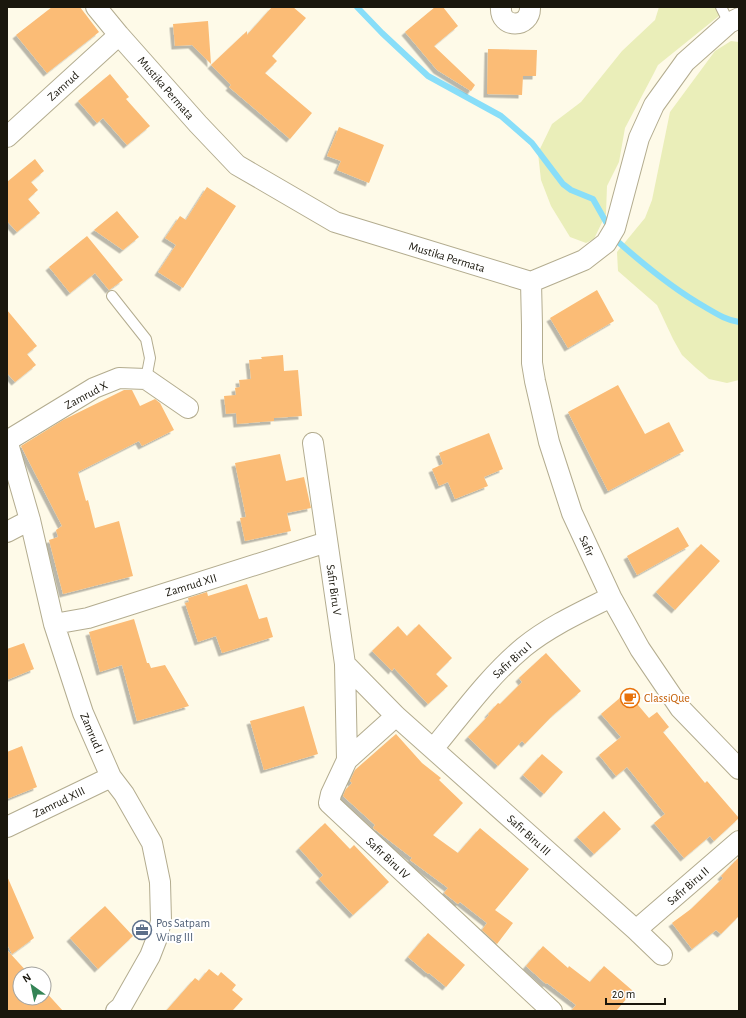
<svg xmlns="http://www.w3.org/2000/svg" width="746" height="1018" font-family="'Alegreya Sans',sans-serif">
<defs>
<filter id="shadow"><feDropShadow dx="-3.5" dy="3.5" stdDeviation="0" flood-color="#0004"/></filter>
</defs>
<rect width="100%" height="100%" fill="#fefae8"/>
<path fill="#eaeeb9" d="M 659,7 L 730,7 L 658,65 L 654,73 L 625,128 L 619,162 L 607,186 L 606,214 L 594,239 L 586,243 L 570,237 L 551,206 L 541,180 L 538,153 L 552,124 L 581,102 L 622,51 L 655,20 Z
M 731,41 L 739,42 L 739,380 L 727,383 L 709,379 L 696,368 L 682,355 L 673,339 L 657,305 L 618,271 L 617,252 L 645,218 L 652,200 L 670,112 L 715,51 Z"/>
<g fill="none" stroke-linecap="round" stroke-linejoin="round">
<path stroke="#88def9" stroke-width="6" d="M 357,7 L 382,33 L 428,76 L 501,116 L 532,143 L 563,184 L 571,190 L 593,199 L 610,229
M 614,237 L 616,240 C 644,265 673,289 705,307 C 717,314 726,320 739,322"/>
</g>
<path fill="#fbbc76" filter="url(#shadow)" d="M 52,7 L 80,7 L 99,32 L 47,73 L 16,35 Z
M 272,7 L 293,7 L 306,18 L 272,56 L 277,61 L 265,73 L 312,113 L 290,139 L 229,87 L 231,85 L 211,65 L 247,31 L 247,35 Z
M 435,7 L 443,7 L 458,26 L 434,46 L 475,85 L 471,91 L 437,70 L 405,32 Z
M 208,21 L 211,64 L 192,45 L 175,46 L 173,24 Z
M 488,49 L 537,50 L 536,76 L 523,76 L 522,95 L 487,94 Z
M 110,74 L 129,97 L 126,99 L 150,126 L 127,145 L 103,118 L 97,123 L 78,101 Z
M 339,127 L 384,145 L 369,183 L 337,170 L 341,161 L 327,156 Z
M 35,159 L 44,171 L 31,182 L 38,190 L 28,199 L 40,213 L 17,232 L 7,221 L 7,182 Z
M 207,187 L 236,206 L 183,288 L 158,272 L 176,245 L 165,238 L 180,216 L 186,220 Z
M 117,211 L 139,237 L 123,250 L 94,230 Z
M 87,236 L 123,280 L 109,290 L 95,273 L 70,293 L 49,267 Z
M 597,290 L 614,321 L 568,348 L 550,318 Z
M 7,310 L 37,346 L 27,354 L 36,365 L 15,382 L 7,373 Z
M 283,355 L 284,371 L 298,370 L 302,416 L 274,418 L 274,421 L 237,424 L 236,413 L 226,414 L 224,396 L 236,395 L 235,388 L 240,387 L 239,380 L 251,379 L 249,360 L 262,359 L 261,357 Z
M 618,385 L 645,434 L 669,422 L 684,451 L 608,491 L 568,412 Z
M 124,390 L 132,390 L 140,406 L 155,399 L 160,403 L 174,430 L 142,446 L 139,441 L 78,472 L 86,501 L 88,500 L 95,528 L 119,521 L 133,576 L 63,594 L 49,540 L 58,537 L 56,530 L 62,526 L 21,446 L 63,420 Z
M 489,433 L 503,469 L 484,477 L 488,486 L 455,499 L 448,482 L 439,486 L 432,469 L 443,464 L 439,453 Z
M 280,454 L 286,481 L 304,477 L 311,508 L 287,513 L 291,531 L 245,541 L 240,518 L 246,517 L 235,463 Z
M 678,527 L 689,546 L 637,575 L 627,556 Z
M 701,544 L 720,561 L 675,610 L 656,592 Z
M 247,584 L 259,619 L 267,617 L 273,637 L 222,653 L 216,636 L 198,642 L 185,603 L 189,602 L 188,598 L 207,592 L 208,596 Z
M 134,619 L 147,663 L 149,663 L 151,668 L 165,665 L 189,706 L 137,721 L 122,665 L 100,672 L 89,632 Z
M 419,624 L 452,658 L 436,674 L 448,686 L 428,704 L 394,668 L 392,671 L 372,651 L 398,626 L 407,636 Z
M 24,643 L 34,669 L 7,680 L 7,649 Z
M 546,653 L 581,691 L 553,715 L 525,744 L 522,741 L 498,766 L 468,737 L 489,715 L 488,714 L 498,703 L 500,704 L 522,682 L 519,678 Z
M 627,692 L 649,718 L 657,712 L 669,727 L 663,732 L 705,783 L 707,781 L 739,818 L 714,841 L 710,836 L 684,858 L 654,823 L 665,814 L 627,767 L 616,776 L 599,755 L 621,737 L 601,714 Z
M 304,706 L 318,754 L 264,770 L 250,721 Z
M 396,734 L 422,763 L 441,778 L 439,780 L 463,803 L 433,835 L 458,853 L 480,828 L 529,869 L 495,910 L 513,923 L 497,944 L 482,930 L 487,923 L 460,902 L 458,904 L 444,893 L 448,888 L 410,860 L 412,858 L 373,828 L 375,825 L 343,796 L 346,789 L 352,783 L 350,781 L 355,770 Z
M 22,746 L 37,787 L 7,799 L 7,752 Z
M 542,754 L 563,772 L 544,794 L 523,775 Z
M 604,811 L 621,829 L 594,854 L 577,837 Z
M 325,823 L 350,849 L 354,845 L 389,882 L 353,915 L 319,879 L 323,875 L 299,848 Z
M 739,857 L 739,916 L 721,934 L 716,930 L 692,949 L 672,923 L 691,909 L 723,878 L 721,876 Z
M 7,876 L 34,938 L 12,954 L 7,944 Z
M 105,906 L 133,936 L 98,969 L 70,938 Z
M 428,933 L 465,965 L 446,987 L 429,973 L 428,974 L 408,957 Z
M 543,946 L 568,968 L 569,966 L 590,982 L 604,966 L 633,991 L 616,1011 L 571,1011 L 576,1005 L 547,983 L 546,984 L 526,966 Z
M 7,950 L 29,974 L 20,974 L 20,998 L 44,998 L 44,990 L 63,1011 L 7,1011 Z
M 209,969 L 218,976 L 221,972 L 236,985 L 232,990 L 243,999 L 232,1011 L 166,1011 L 195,978 L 199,981 Z"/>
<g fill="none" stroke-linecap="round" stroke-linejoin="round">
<g stroke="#b3ac8f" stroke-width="12">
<path id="lane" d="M 721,7 L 729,23
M 112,296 L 146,339 L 150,358 L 146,379"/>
</g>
<g stroke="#b3ac8f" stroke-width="22">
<path id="street" d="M 96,7 L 119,35 L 198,124 L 237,165 L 335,222 L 531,282 L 584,260 L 606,243 L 615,228 L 639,138 L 654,105 L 685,62 L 729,23 L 739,18
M 501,7 C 499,29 531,29 530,7
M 7,137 L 119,35
M 531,282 L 532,325 L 532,363 L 535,381 L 549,442 L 572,513 L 611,597 L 640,649 L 680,708 L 739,769
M 7,440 L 30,520 L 54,624 L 83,713 L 111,777 L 124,794 L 152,843 L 160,882 L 161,921 L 157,938 L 150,956 L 121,1007 L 116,1011
M 7,441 L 94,388 L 119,378 L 146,379 L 188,408
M 313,443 L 345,664 L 396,716 L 636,930 L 662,955
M 7,532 L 30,520
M 54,624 L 88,618 L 327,542
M 345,664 L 347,760 L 331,794 L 329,803 L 552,1011
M 433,749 C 462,714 489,676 524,647 C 550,626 581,612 611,597
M 347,760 L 396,716
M 7,827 L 111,777
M 636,930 L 739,841"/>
</g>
<use href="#lane" stroke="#fff" stroke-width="10"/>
<use href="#street" stroke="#fff" stroke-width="20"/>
</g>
<defs>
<g id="cafe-ring" transform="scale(1)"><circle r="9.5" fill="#fff" stroke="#e8710a" stroke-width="1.5"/><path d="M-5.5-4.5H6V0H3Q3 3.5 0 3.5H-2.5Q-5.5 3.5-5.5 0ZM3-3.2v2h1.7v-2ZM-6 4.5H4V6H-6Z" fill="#e8710a"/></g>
<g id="office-ring" transform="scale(1)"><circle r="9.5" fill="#fff" stroke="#5c6f8a" stroke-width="1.5"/><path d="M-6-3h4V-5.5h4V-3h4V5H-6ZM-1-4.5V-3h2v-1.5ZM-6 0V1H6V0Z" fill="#5c6f8a"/></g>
</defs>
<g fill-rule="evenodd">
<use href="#cafe-ring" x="630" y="698"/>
<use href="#office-ring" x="142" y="930"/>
</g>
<g text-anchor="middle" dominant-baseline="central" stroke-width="4" stroke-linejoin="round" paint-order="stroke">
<g font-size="12" fill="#1a170d" stroke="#fff">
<text transform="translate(63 86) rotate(-42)">Zamrud</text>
<text transform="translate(166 88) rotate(49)">Mustika Permata</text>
<text transform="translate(447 257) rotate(17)">Mustika Permata</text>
<text transform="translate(86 395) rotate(-28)">Zamrud X</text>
<text transform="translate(587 546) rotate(66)">Safir</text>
<text transform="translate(191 585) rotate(-17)">Zamrud XII</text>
<text transform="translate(334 590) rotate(82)">Safir Biru V</text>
<text transform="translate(512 660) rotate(-42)">Safir Biru I</text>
<text transform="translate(92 733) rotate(67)">Zamrud I</text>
<text transform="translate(59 802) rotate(-26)">Zamrud XIII</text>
<text transform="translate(529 835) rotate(42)">Safir Biru III</text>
<text transform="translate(388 858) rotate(43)">Safir Biru IV</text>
<text transform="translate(688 886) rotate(-41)">Safir Biru II</text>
</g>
<g font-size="12" fill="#c56008" stroke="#fff" text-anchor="start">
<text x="644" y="698">ClassiQue</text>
</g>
<g font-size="12" fill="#4e5e75" stroke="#fff" text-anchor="start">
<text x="156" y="923">Pos Satpam<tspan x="156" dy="14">Wing III</tspan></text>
</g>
</g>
<rect width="746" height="1018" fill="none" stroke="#1a170d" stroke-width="16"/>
<g transform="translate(32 986) rotate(327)"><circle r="19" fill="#ffffff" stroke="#a3a29e"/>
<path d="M0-3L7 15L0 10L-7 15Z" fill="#348455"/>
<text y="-6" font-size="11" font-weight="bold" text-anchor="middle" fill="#1a170d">N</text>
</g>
<path d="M606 998v6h59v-6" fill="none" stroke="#1a170d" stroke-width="2"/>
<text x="612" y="998" font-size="12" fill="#1a170d" stroke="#ffffff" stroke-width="3" paint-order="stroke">20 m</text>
</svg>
